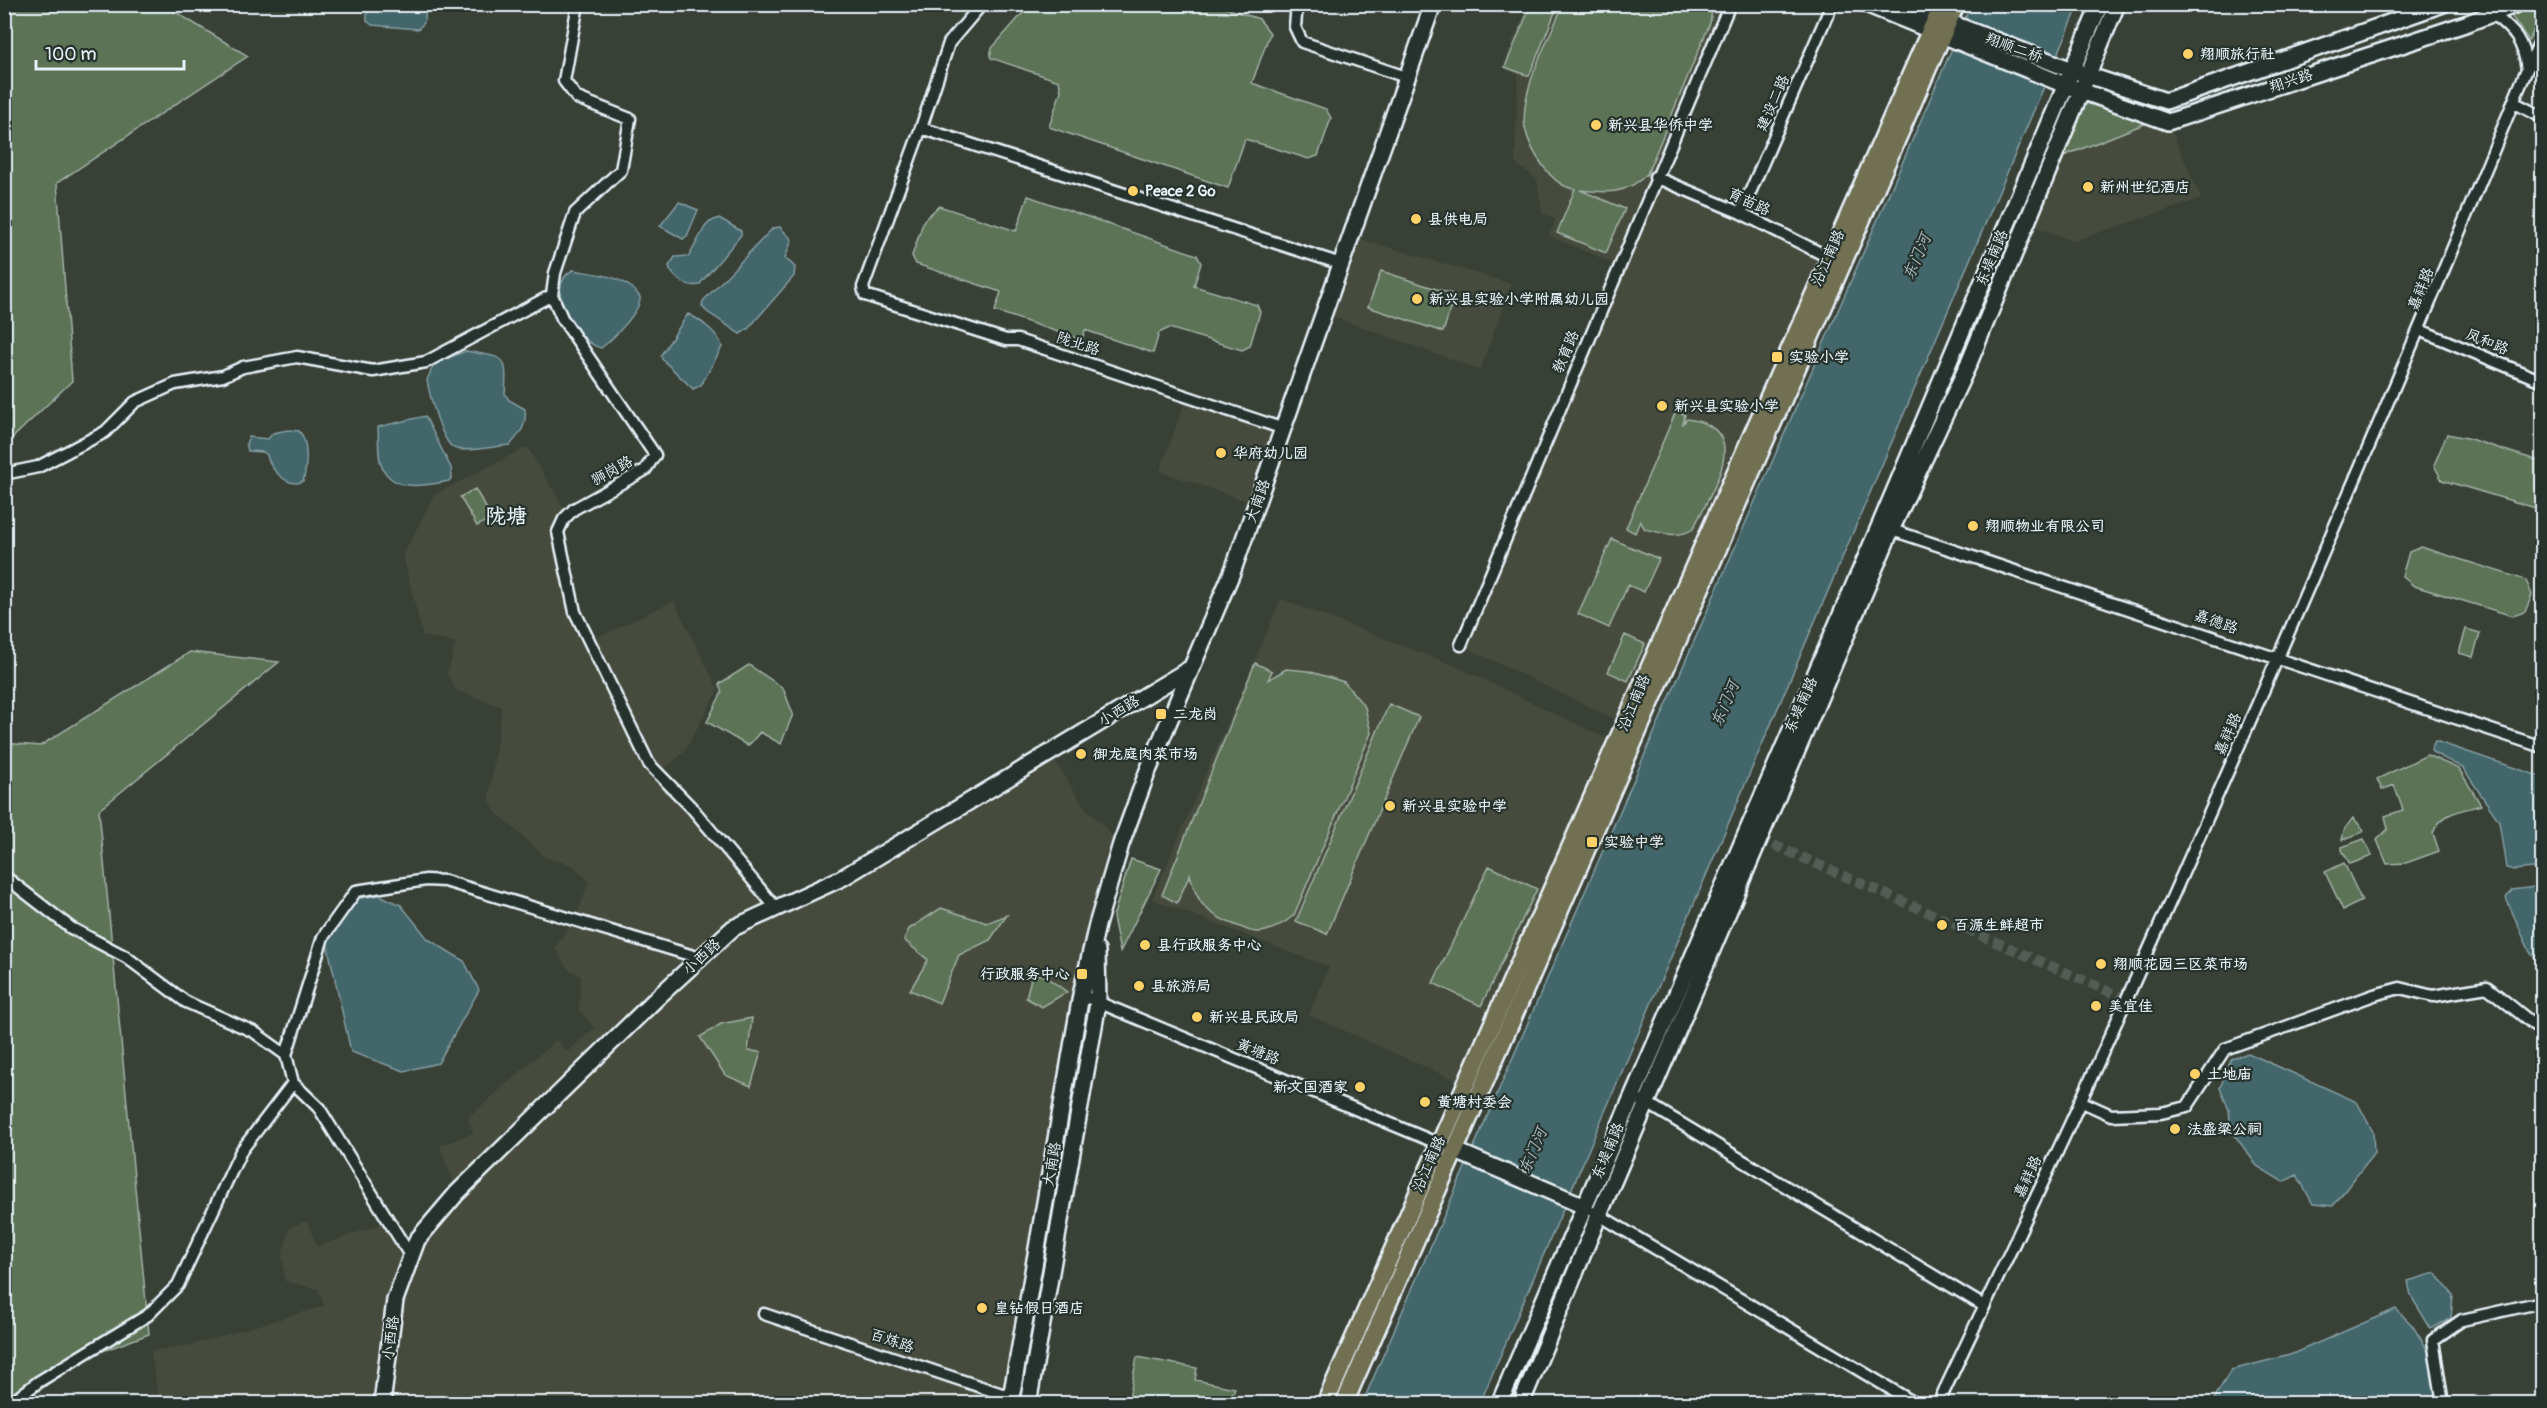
<svg xmlns="http://www.w3.org/2000/svg" width="2547" height="1408" font-family="Pangolin,'LXGW WenKai TC',sans-serif">
<rect width="100%" height="100%" fill="#394137"/>
<filter id="ink" filterUnits="userSpaceOnUse"><feTurbulence type="fractalNoise" baseFrequency=".0167" numOctaves="2"/><feDisplacementMap in="SourceGraphic" scale="12" xChannelSelector="R" yChannelSelector="G"/><feConvolveMatrix kernelMatrix="1 2 1 2 8 2 1 2 1" color-interpolation-filters="sRGB"/></filter>
<g filter="url(#ink)">
<path fill="#464b3e" d="M 1528,5 L 1725,5 L 1655,177 L 1828,257 L 1625,724 L 1461,645 L 1618,265 L 1549,236 L 1556,219 L 1542,213 L 1537,179 L 1515,163 L 1518,75 L 1502,67 Z
M 2081,91 L 2168,122 L 2201,199 L 2073,241 L 2026,223 Z
M 1351,236 L 1511,284 L 1480,370 L 1324,313 Z
M 1184,404 L 1282,435 L 1258,505 L 1160,471 Z
M 527,447 L 568,515 L 558,532 L 575,612 L 590,641 L 674,601 L 718,690 L 684,752 L 659,774 L 776,908 L 1050,753 L 1083,805 L 1121,844 L 1097,925 L 1010,1403 L 159,1403 L 151,1351 L 192,1345 L 324,1306 L 318,1289 L 285,1281 L 282,1256 L 290,1227 L 307,1221 L 317,1247 L 384,1223 L 396,1245 L 405,1254 L 457,1193 L 440,1146 L 473,1133 L 468,1118 L 556,1040 L 567,1052 L 595,1028 L 579,1010 L 581,976 L 568,969 L 555,948 L 577,916 L 589,881 L 571,864 L 546,858 L 495,811 L 489,797 L 502,707 L 456,690 L 447,674 L 456,643 L 423,636 L 403,555 L 434,495 Z
M 1281,599 L 1453,665 L 1616,743 L 1464,1084 L 1309,1015 L 1329,967 L 1152,899 Z"/>
<path fill="#5b7357" stroke="#a2b2a8" stroke-width="1.5" d="M 5,4 L 164,5 L 248,56 L 57,183 L 72,381 L 5,445 Z
M 1030,5 L 1217,5 L 1259,19 L 1270,33 L 1252,83 L 1326,109 L 1331,118 L 1318,156 L 1309,159 L 1245,139 L 1228,188 L 1049,127 L 1061,91 L 1059,81 L 991,58 L 990,56 L 992,48 Z
M 1531,5 L 1558,5 L 1529,76 L 1505,67 Z
M 1563,5 L 1713,5 L 1710,23 L 1647,174 C 1626,195 1607,193 1580,190 L 1625,209 L 1606,253 L 1557,233 L 1575,189 C 1562,188 1550,176 1543,166 C 1535,155 1528,141 1525,128 C 1519,91 1549,39 1563,5 Z
M 2542,5 L 2542,10 L 2529,41 L 2510,14 Z
M 2086,103 L 2149,122 L 2061,157 Z
M 1028,196 L 1197,255 L 1201,263 L 1194,286 L 1257,305 L 1260,312 L 1250,346 L 1242,350 L 1169,328 L 1159,333 L 1153,353 L 1085,330 L 1082,340 L 995,311 L 1001,292 L 916,264 L 912,256 L 924,220 L 939,206 L 1016,231 Z
M 1381,271 L 1455,295 L 1443,332 L 1368,307 Z
M 1676,411 L 1685,415 L 1683,423 L 1687,419 C 1756,428 1711,492 1693,529 C 1679,539 1661,533 1645,529 L 1640,521 L 1635,533 L 1626,528 Z
M 2447,434 L 2467,438 L 2542,462 L 2542,510 L 2442,480 L 2434,465 Z
M 475,489 L 492,518 L 477,526 L 460,497 Z
M 1612,539 L 1659,559 L 1644,592 L 1628,585 L 1609,628 L 1578,614 Z
M 2421,547 L 2526,580 L 2532,595 L 2525,612 L 2513,616 L 2414,586 L 2402,576 L 2409,552 Z
M 2466,629 L 2480,633 L 2473,657 L 2459,653 Z
M 1625,635 L 1645,644 L 1628,681 L 1608,672 Z
M 190,652 L 279,662 L 99,810 L 149,1334 L 81,1359 L 23,1403 L 5,1403 L 5,743 L 40,746 Z
M 1255,663 L 1272,671 L 1268,680 L 1286,669 L 1308,671 L 1344,682 L 1365,707 L 1371,733 L 1294,915 C 1285,923 1269,933 1256,932 C 1250,932 1243,928 1238,926 C 1209,916 1196,904 1190,874 L 1177,903 L 1162,895 Z
M 749,665 L 783,688 L 793,714 L 781,744 L 760,732 L 748,746 L 707,722 L 722,692 L 719,684 Z
M 1389,704 L 1419,717 L 1327,934 L 1296,921 Z
M 2427,755 L 2459,769 L 2481,805 C 2461,811 2441,812 2433,833 L 2439,851 L 2406,863 L 2387,864 L 2377,840 L 2388,829 L 2385,816 L 2403,810 L 2394,785 L 2382,790 L 2377,779 Z
M 2353,818 L 2364,830 L 2363,832 L 2342,840 L 2344,830 Z
M 2364,839 L 2372,856 L 2350,864 L 2342,850 L 2342,847 Z
M 1131,859 L 1161,869 L 1120,952 L 1113,917 Z
M 2344,863 L 2362,901 L 2343,910 L 2325,872 Z
M 1489,866 L 1537,889 L 1481,1006 L 1433,983 Z
M 941,908 L 987,923 L 1007,915 L 990,940 L 959,955 L 939,1003 L 910,990 L 928,960 L 904,940 L 909,929 Z
M 1032,974 L 1043,975 L 1067,992 L 1042,1007 L 1026,998 Z
M 752,1018 L 748,1051 L 761,1052 L 751,1086 L 725,1075 L 700,1037 L 721,1024 Z
M 1137,1357 L 1197,1368 L 1195,1380 L 1235,1388 L 1228,1403 L 1128,1403 Z"/>
<path fill="#43666a" stroke="#859ea3" stroke-width="1.5" d="M 367,5 L 367,4 L 427,5 L 424,23 L 418,29 L 372,25 L 367,21 Z
M 1971,5 L 2079,5 L 1480,1403 L 1362,1404 Z
M 679,202 L 698,210 L 687,236 L 683,239 L 660,226 Z
M 719,218 L 741,231 L 741,235 L 699,285 C 687,288 672,277 669,266 L 675,257 L 689,256 L 705,227 L 710,222 Z
M 780,227 L 792,240 L 785,258 L 795,267 L 794,276 L 748,329 L 740,334 L 706,311 L 702,306 L 703,301 L 773,228 Z
M 573,270 C 596,274 625,275 640,297 C 642,310 612,340 601,348 C 577,342 541,287 573,270 Z
M 688,314 C 699,319 720,334 722,347 L 701,385 L 693,389 L 662,359 L 661,355 Z
M 466,351 C 504,359 508,352 505,394 L 509,400 L 525,409 C 527,426 520,434 510,445 C 497,446 464,453 454,448 C 442,443 429,393 427,380 L 434,364 Z
M 425,416 L 451,468 L 452,477 L 449,481 C 428,485 396,493 383,469 C 377,459 379,439 378,427 Z
M 288,430 L 299,431 C 309,441 307,468 303,481 C 288,489 270,469 267,455 L 263,452 L 248,451 L 246,443 L 249,437 L 268,439 L 273,433 Z
M 2435,741 L 2542,777 L 2542,867 L 2514,870 L 2506,868 L 2499,821 L 2463,768 L 2432,752 L 2431,749 Z
M 2542,886 L 2542,958 L 2534,957 L 2530,952 L 2506,898 L 2512,890 Z
M 379,895 L 401,905 L 428,939 L 464,961 L 479,990 L 438,1063 L 404,1071 L 351,1052 L 327,943 L 350,900 Z
M 2248,1053 L 2357,1102 L 2373,1132 L 2374,1153 L 2333,1206 L 2313,1204 L 2297,1175 L 2283,1182 L 2257,1166 L 2231,1130 L 2229,1110 L 2220,1088 L 2231,1059 Z
M 2435,1273 L 2453,1295 L 2451,1318 L 2431,1329 L 2411,1296 L 2408,1281 Z
M 2396,1309 L 2412,1325 L 2437,1365 L 2443,1404 L 2214,1404 L 2215,1397 L 2231,1370 L 2290,1355 Z"/>
<g fill="none" stroke-linecap="round" stroke-linejoin="round">
<path stroke="#535b54" stroke-width="10" stroke-dasharray="10 5" stroke-linecap="butt" d="M 1760,839 L 2126,999"/>
<g stroke="#e8f1f8" stroke-width="15">
<path id="street" d="M 578,4 L 564,81 L 577,98 L 630,119 L 621,170 L 575,213 L 555,273 L 552,295 L 562,318 L 655,455 L 645,470 L 574,509 L 564,519 L 558,532 L 575,612 L 649,764 L 692,808 L 776,908
M 982,4 L 949,43 L 921,128 L 863,287 L 865,295 L 1006,340 L 1018,340 L 1284,429
M 1297,4 L 1295,27 L 1302,42 L 1406,77
M 2493,14 C 2515,32 2523,40 2527,69
M 2513,102 L 2542,117
M 921,128 L 1341,264
M 1655,177 L 1741,213 L 1828,257
M 1741,213 L 1832,4
M 2420,330 L 2542,381
M 4,474 L 38,467 L 105,432 L 135,402 L 175,384 L 223,376 L 243,367 L 297,357 L 373,371 L 426,362 L 552,295
M 1886,528 L 2542,747
M 1461,645 L 1730,4
M 4,876 L 71,928 L 126,957 L 186,1002 L 254,1032 L 286,1055
M 1081,995 L 1444,1146
M 1642,1100 L 1984,1306
M 2080,1101 L 2111,1115 L 2161,1113 L 2187,1107 L 2225,1049 L 2374,995 L 2400,988 L 2433,996 L 2487,987 L 2542,1031
M 1594,1212 L 1916,1404
M 411,1257 L 319,1108 L 293,1083 L 286,1055 L 323,937 L 356,891 L 426,880 L 445,881 L 700,958
M 764,1314 L 1011,1397
M 10,1404 L 38,1382 L 148,1315 L 178,1285 L 241,1151 L 293,1083
M 1938,1404 C 1986,1302 2035,1201 2082,1098 C 2236,758 2385,415 2527,69 L 2542,37
M 2443,1404 L 2433,1340 L 2462,1320 L 2542,1302"/>
</g>
<g stroke="#e8f1f8" stroke-width="20">
<path id="secondary" d="M 1866,4 L 2065,85 L 2168,122 L 2468,23 L 2517,4
M 1902,4 L 2072,70 L 2166,101 L 2443,4
M 1456,1151 L 1584,1206
M 382,1404 L 395,1300 L 417,1240 L 457,1193 L 658,997 L 733,928 L 842,878 L 1191,668
M 1010,1404 L 1081,995 L 1097,925 L 1121,844 L 1147,773 L 1233,570 L 1433,4
M 1028,1404 L 1098,1003 L 1097,951
M 1499,1404 L 1880,525 L 2100,4
M 1521,1404 L 1599,1215 L 1891,530 L 1969,363 L 2117,4"/>
</g>
<g stroke="#e8f1f8" stroke-width="21">
<path id="primary" d="M 1325,1404 L 1930,31 L 1944,4
M 1344,1404 L 1956,4"/>
</g>
<use href="#street" stroke="#26332d" stroke-width="10"/>
<use href="#secondary" stroke="#26332d" stroke-width="15"/>
<use href="#primary" stroke="#716f52" stroke-width="16"/>
</g>
</g>
<g fill="#ffd166" stroke="#26332d" stroke-width="2">
<circle cx="2188" cy="54" r="6"/>
<circle cx="1596" cy="125" r="6"/>
<circle cx="2088" cy="187" r="6"/>
<circle cx="1133" cy="191" r="6"/>
<circle cx="1416" cy="219" r="6"/>
<circle cx="1417" cy="299" r="6"/>
<rect x="1771" y="351" width="12" height="12" rx="3"/>
<circle cx="1662" cy="406" r="6"/>
<circle cx="1221" cy="453" r="6"/>
<circle cx="1973" cy="526" r="6"/>
<rect x="1155" y="708" width="12" height="12" rx="3"/>
<circle cx="1081" cy="754" r="6"/>
<circle cx="1390" cy="806" r="6"/>
<rect x="1586" y="836" width="12" height="12" rx="3"/>
<circle cx="1942" cy="925" r="6"/>
<circle cx="1145" cy="945" r="6"/>
<circle cx="2101" cy="964" r="6"/>
<rect x="1076" y="968" width="12" height="12" rx="3"/>
<circle cx="1139" cy="986" r="6"/>
<circle cx="2096" cy="1006" r="6"/>
<circle cx="1197" cy="1017" r="6"/>
<circle cx="2195" cy="1074" r="6"/>
<circle cx="1360" cy="1087" r="6"/>
<circle cx="1425" cy="1102" r="6"/>
<circle cx="2175" cy="1129" r="6"/>
<circle cx="982" cy="1308" r="6"/>
</g>
<g text-anchor="middle" dominant-baseline="central" stroke-width="4.5" stroke-linejoin="round" paint-order="stroke">
<g font-size="15" fill="#e8f1f8" stroke="#26332d">
<text transform="translate(2014 48) rotate(20)">翔顺二桥</text>
<text transform="translate(2291 81) rotate(-18)">翔兴路</text>
<text transform="translate(1773 103) rotate(-66)">建设二路</text>
<text transform="translate(1749 202) rotate(25)">育苗路</text>
<text transform="translate(1828 258) rotate(-66)">沿江南路</text>
<text transform="translate(1992 258) rotate(-67)">东堤南路</text>
<text transform="translate(2421 289) rotate(-68)">嘉祥路</text>
<text transform="translate(2487 342) rotate(22)">凤和路</text>
<text transform="translate(1078 344) rotate(18)">陇北路</text>
<text transform="translate(1566 352) rotate(-67)">教育路</text>
<text transform="translate(612 471) rotate(-29)">狮岗路</text>
<text transform="translate(1258 501) rotate(-70)">大南路</text>
<text transform="translate(2216 622) rotate(19)">嘉德路</text>
<text transform="translate(1634 703) rotate(-67)">沿江南路</text>
<text transform="translate(1801 705) rotate(-66)">东堤南路</text>
<text transform="translate(1119 711) rotate(-31)">小西路</text>
<text transform="translate(2228 734) rotate(-66)">嘉祥路</text>
<text transform="translate(702 957) rotate(-43)">小西路</text>
<text transform="translate(1258 1052) rotate(22)">黄塘路</text>
<text transform="translate(1608 1151) rotate(-67)">东堤南路</text>
<text transform="translate(1052 1164) rotate(-80)">大南路</text>
<text transform="translate(1429 1164) rotate(-66)">沿江南路</text>
<text transform="translate(2028 1177) rotate(-65)">嘉祥路</text>
<text transform="translate(391 1338) rotate(-83)">小西路</text>
<text transform="translate(892 1341) rotate(19)">百炼路</text>
</g>
<g font-size="15" font-weight="bold" fill="#e8f1f8" stroke="#26332d" text-anchor="start">
<text x="2200" y="54">翔顺旅行社</text>
<text x="1608" y="125">新兴县华侨中学</text>
<text x="2100" y="187">新州世纪酒店</text>
<text x="1145" y="191">Peace 2 Go</text>
<text x="1428" y="219">县供电局</text>
<text x="1429" y="299">新兴县实验小学附属幼儿园</text>
<text x="1789" y="357">实验小学</text>
<text x="1674" y="406">新兴县实验小学</text>
<text x="1233" y="453">华府幼儿园</text>
<text x="1985" y="526">翔顺物业有限公司</text>
<text x="1173" y="714">二龙岗</text>
<text x="1093" y="754">御龙庭肉菜市场</text>
<text x="1402" y="806">新兴县实验中学</text>
<text x="1604" y="842">实验中学</text>
<text x="1954" y="925">百源生鲜超市</text>
<text x="1157" y="945">县行政服务中心</text>
<text x="2113" y="964">翔顺花园三区菜市场</text>
<text x="1070" y="974" text-anchor="end">行政服务中心</text>
<text x="1151" y="986">县旅游局</text>
<text x="2108" y="1006">美宜佳</text>
<text x="1209" y="1017">新兴县民政局</text>
<text x="2207" y="1074">土地庙</text>
<text x="1348" y="1087" text-anchor="end">新文国酒家</text>
<text x="1437" y="1102">黄塘村委会</text>
<text x="2187" y="1129">法盛梁公祠</text>
<text x="994" y="1308">皇钻假日酒店</text>
</g>
<g font-size="16" font-style="italic" fill="#aec0c6" stroke="#26332d">
<text transform="translate(1917 257) rotate(-67)">东门河</text>
<text transform="translate(1725 704) rotate(-67)">东门河</text>
<text transform="translate(1533 1151) rotate(-67)">东门河</text>
</g>
<g font-size="21" font-weight="bold" fill="#e8f1f8" stroke="#26332d">
<text x="506" y="516">陇塘</text>
</g>
</g>
<rect width="2547" height="1408" fill="none" stroke="#26332d" stroke-width="24"/>
<rect x="12" y="12" width="2523" height="1384" fill="none" stroke="#e8f1f8" stroke-width="2" filter="url(#ink)"/>
<path d="M36 60v9h148v-9" fill="none" stroke="#e8f1f8" stroke-width="3"/>
<text x="45" y="60" font-size="18" fill="#e8f1f8" stroke="#26332d" stroke-width="4.5" paint-order="stroke">100 m</text>
</svg>
